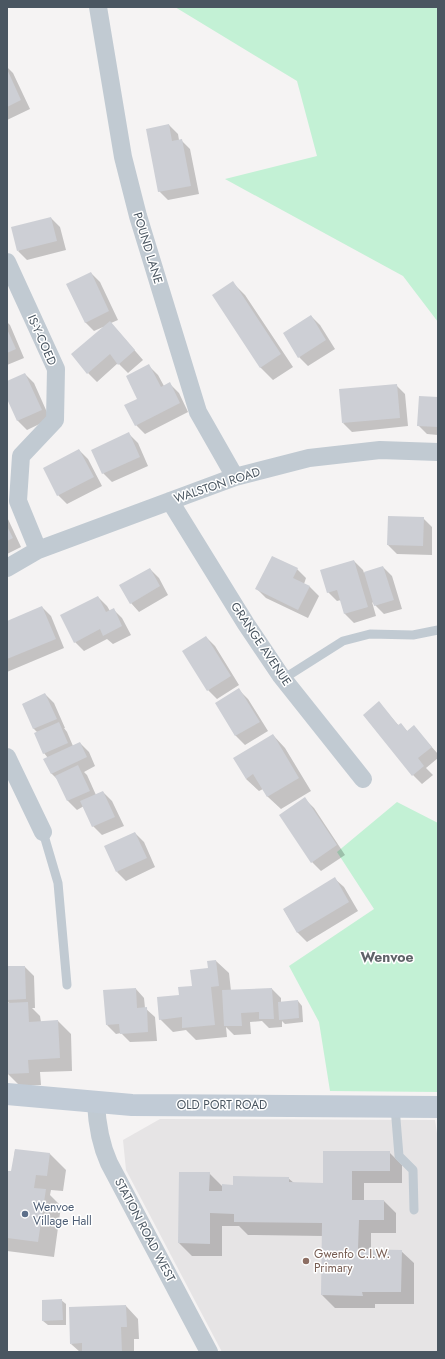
<svg xmlns="http://www.w3.org/2000/svg" width="445" height="1359" font-family="Jost,sans-serif">
<rect width="100%" height="100%" fill="#f5f3f3"/>
<path fill="#e6e4e5" d="M 160,1119 L 435,1120 L 438,1140 L 438,1352 L 222,1352 L 126,1170 L 123,1140 Z"/>
<path fill="#c3f1d5" d="M 175,7 L 438,7 L 438,322 L 403,276 L 225,179 L 317,156 L 297,81 Z
M 397,802 L 438,823 L 438,1092 L 330,1091 L 319,1022 L 289,966 L 374,909 L 337,852 Z"/>
<path fill="#0003" d="M 7,67 L 13,73 L 30,109 L 7,120 Z
M 169,125 L 178,134 L 179,140 L 181,140 L 190,149 L 199,194 L 168,200 L 159,191 Z
M 51,218 L 60,227 L 66,250 L 27,260 L 18,251 Z
M 91,273 L 100,282 L 118,320 L 111,323 L 143,360 L 128,373 L 118,363 L 97,382 L 88,373 L 103,327 L 94,331 L 85,322 Z
M 233,283 L 245,295 L 293,367 L 273,380 L 260,367 Z
M 311,316 L 320,325 L 335,349 L 308,366 L 299,357 Z
M 7,322 L 10,325 L 24,358 L 7,365 Z
M 149,366 L 158,375 L 164,386 L 170,384 L 179,393 L 188,412 L 145,434 L 136,425 L 138,399 Z
M 25,374 L 34,383 L 50,419 L 27,430 L 18,421 L 7,397 L 7,382 Z
M 396,385 L 405,394 L 408,426 L 352,432 L 343,423 Z
M 438,398 L 438,435 L 427,434 L 418,425 Z
M 129,434 L 138,443 L 148,466 L 112,482 L 103,473 Z
M 79,450 L 88,459 L 102,486 L 67,504 L 58,495 Z
M 7,517 L 21,547 L 7,554 Z
M 423,518 L 432,527 L 432,555 L 397,554 L 388,545 Z
M 354,561 L 363,570 L 364,573 L 383,567 L 392,576 L 402,609 L 384,614 L 372,602 L 376,616 L 354,623 L 345,614 L 341,600 L 337,601 L 328,592 Z
M 150,569 L 159,578 L 168,595 L 139,612 L 131,603 Z
M 297,569 L 306,578 L 304,584 L 310,587 L 319,596 L 308,618 L 266,598 L 257,589 Z
M 98,597 L 107,606 L 110,611 L 113,609 L 122,618 L 131,635 L 113,644 L 107,639 L 84,651 L 75,642 Z
M 42,607 L 51,616 L 64,648 L 7,672 L 7,622 Z
M 206,637 L 215,646 L 239,685 L 217,699 L 208,690 Z
M 239,690 L 248,699 L 268,731 L 245,745 L 236,736 L 217,704 Z
M 45,694 L 54,703 L 65,728 L 64,728 L 67,732 L 73,746 L 80,743 L 89,752 L 95,766 L 84,772 L 87,775 L 96,795 L 103,792 L 112,801 L 124,826 L 102,835 L 93,826 L 84,806 L 77,810 L 68,801 L 58,780 L 51,773 L 48,758 L 44,753 L 37,732 L 34,729 L 23,704 Z
M 379,703 L 399,726 L 401,724 L 408,732 L 414,727 L 438,754 L 438,758 L 426,768 L 433,775 L 422,784 L 413,775 Z
M 273,735 L 285,748 L 311,791 L 281,809 L 268,797 L 263,789 L 259,791 L 246,779 Z
M 305,799 L 314,808 L 345,855 L 321,871 L 312,862 Z
M 135,833 L 144,842 L 155,867 L 126,881 L 117,872 Z
M 335,879 L 344,887 L 358,911 L 307,942 L 298,933 L 284,910 Z
M 216,961 L 229,973 L 231,991 L 272,989 L 281,998 L 281,1003 L 298,1001 L 302,1006 L 303,1022 L 285,1024 L 282,1021 L 282,1027 L 269,1028 L 262,1021 L 250,1022 L 251,1034 L 234,1035 L 226,1027 L 227,1037 L 196,1040 L 186,1030 L 173,1032 L 160,1019 L 180,996 L 193,987 L 209,969 L 208,962 Z
M 7,967 L 25,967 L 34,976 L 35,1008 L 32,1008 L 40,1016 L 41,1022 L 58,1021 L 71,1034 L 72,1071 L 40,1072 L 41,1085 L 20,1086 L 8,1074 L 7,1004 L 10,1004 L 7,1001 Z
M 136,989 L 144,998 L 145,1008 L 155,1017 L 157,1041 L 130,1042 L 121,1033 L 116,1034 L 107,1025 Z
M 15,1150 L 50,1154 L 66,1170 L 63,1191 L 51,1190 L 50,1195 L 61,1206 L 54,1257 L 7,1251 L 7,1172 L 12,1172 Z
M 389,1152 L 402,1165 L 402,1183 L 364,1183 L 364,1201 L 384,1201 L 396,1213 L 396,1233 L 371,1233 L 371,1250 L 401,1251 L 414,1263 L 414,1304 L 375,1304 L 375,1308 L 335,1308 L 322,1295 L 323,1236 L 248,1235 L 239,1226 L 222,1226 L 222,1256 L 192,1256 L 179,1243 L 209,1173 L 223,1187 L 288,1178 L 294,1183 L 324,1184 Z
M 61,1300 L 66,1304 L 66,1325 L 48,1325 L 43,1321 Z
M 126,1306 L 138,1319 L 139,1339 L 134,1339 L 134,1352 L 80,1352 L 71,1344 Z"/>
<path fill="#cdcfd5" d="M 7,69 L 21,100 L 7,107 Z
M 169,124 L 172,141 L 182,139 L 191,186 L 158,192 L 146,129 Z
M 51,217 L 57,241 L 17,251 L 11,227 Z
M 91,272 L 109,311 L 85,323 L 66,284 Z
M 233,281 L 281,354 L 260,368 L 212,295 Z
M 311,315 L 326,340 L 298,358 L 283,333 Z
M 110,321 L 135,350 L 118,365 L 110,354 L 87,374 L 71,354 Z
M 7,329 L 16,349 L 7,353 Z
M 149,364 L 161,387 L 170,382 L 180,403 L 135,426 L 124,405 L 137,399 L 126,376 Z
M 25,373 L 42,410 L 17,421 L 7,399 L 7,381 Z
M 397,384 L 400,418 L 342,423 L 339,389 Z
M 419,396 L 438,397 L 438,427 L 417,426 Z
M 129,432 L 140,457 L 102,474 L 91,450 Z
M 79,449 L 94,477 L 57,496 L 43,468 Z
M 388,516 L 424,517 L 423,546 L 387,545 Z
M 7,526 L 13,538 L 7,541 Z
M 272,556 L 298,568 L 293,578 L 310,586 L 298,610 L 255,589 Z
M 354,560 L 368,607 L 344,614 L 337,590 L 327,593 L 320,570 Z
M 383,566 L 394,600 L 374,606 L 364,572 Z
M 150,568 L 160,586 L 130,604 L 119,585 Z
M 98,596 L 106,612 L 114,608 L 122,626 L 103,636 L 100,629 L 74,643 L 60,615 Z
M 42,606 L 56,639 L 7,659 L 7,621 Z
M 206,636 L 231,676 L 207,691 L 182,651 Z
M 239,688 L 260,722 L 235,736 L 215,703 Z
M 45,693 L 57,719 L 33,729 L 22,704 Z
M 379,701 L 398,725 L 401,723 L 407,731 L 414,725 L 432,747 L 418,758 L 424,766 L 412,776 L 363,715 Z
M 59,722 L 68,743 L 43,754 L 34,733 Z
M 273,734 L 299,778 L 267,797 L 253,774 L 246,779 L 233,758 Z
M 80,742 L 87,757 L 51,774 L 43,759 Z
M 78,765 L 90,791 L 67,801 L 55,776 Z
M 103,791 L 115,817 L 92,827 L 80,801 Z
M 305,797 L 337,845 L 311,863 L 279,815 Z
M 135,832 L 147,858 L 116,872 L 104,846 Z
M 335,877 L 349,902 L 297,933 L 283,909 Z
M 216,960 L 219,986 L 211,987 L 215,1025 L 182,1028 L 182,1017 L 159,1020 L 157,997 L 179,995 L 178,987 L 192,986 L 190,970 L 208,968 L 207,961 Z
M 7,966 L 25,966 L 26,999 L 7,1000 Z
M 136,988 L 137,1008 L 147,1007 L 148,1032 L 120,1034 L 119,1024 L 106,1025 L 103,990 Z
M 272,988 L 274,1019 L 259,1019 L 259,1012 L 241,1013 L 242,1026 L 224,1026 L 222,990 Z
M 298,1000 L 299,1018 L 279,1020 L 278,1002 Z
M 28,1002 L 29,1022 L 58,1020 L 60,1058 L 28,1060 L 29,1073 L 7,1074 L 7,1003 Z
M 15,1149 L 50,1153 L 47,1176 L 36,1175 L 34,1188 L 46,1189 L 38,1242 L 7,1238 L 7,1171 L 11,1171 Z
M 323,1151 L 390,1151 L 390,1171 L 352,1171 L 352,1200 L 384,1200 L 384,1220 L 359,1220 L 358,1249 L 402,1250 L 401,1292 L 362,1292 L 363,1296 L 321,1295 L 322,1223 L 234,1222 L 234,1214 L 210,1213 L 210,1244 L 178,1243 L 179,1172 L 210,1172 L 209,1191 L 222,1191 L 222,1184 L 233,1185 L 233,1176 L 289,1177 L 289,1182 L 323,1183 Z
M 62,1299 L 63,1320 L 42,1321 L 42,1300 Z
M 126,1305 L 127,1327 L 121,1327 L 122,1352 L 82,1352 L 82,1343 L 70,1344 L 69,1307 Z"/>
<g fill="none" stroke-linecap="round" stroke-linejoin="round">
<path stroke="#c1cad2" stroke-width="9" d="M 283,679 L 343,641 L 370,634 L 413,635 L 438,630
M 43,832 L 58,883 L 67,985
M 395,1107 L 399,1156 L 413,1170 L 414,1210"/>
<path stroke="#c1cad2" stroke-width="18" d="M 98,7 L 123,157 L 138,216 L 198,412 L 235,477
M 7,262 L 56,369 L 55,420 L 21,456 L 18,501 L 38,550
M 170,501 L 246,624 L 281,676 L 363,779
M 7,568 L 38,550 L 235,477 L 309,458 L 380,450 L 438,452
M 7,757 L 43,832
M 96,1103 C 97,1124 100,1143 109,1163 L 209,1352"/>
<path stroke="#c1cbd6" stroke-width="22" d="M 7,1094 L 132,1105 L 438,1107"/>
</g>
<circle fill="#5c6f8a" stroke="#fff" stroke-width="1.5" cx="25" cy="1214" r="4"/>
<circle fill="#8d6e63" stroke="#fff" stroke-width="1.5" cx="306" cy="1261" r="4"/>
<g text-anchor="middle" dominant-baseline="central" stroke-width="3" stroke-linejoin="round" paint-order="stroke">
<g font-size="12" fill="#4a5661" stroke="#fff">
<text transform="translate(148 248) rotate(73)">POUND LANE</text>
<text transform="translate(42 340) rotate(66)">IS-Y-COED</text>
<text transform="translate(217 485) rotate(-18)">WALSTON ROAD</text>
<text transform="translate(261 644) rotate(56)">GRANGE AVENUE</text>
<text x="222" y="1105">OLD PORT ROAD</text>
<text transform="translate(145 1230) rotate(62)">STATION ROAD WEST</text>
</g>
<g font-size="12" fill="#4e5e75" stroke="#fff" text-anchor="start">
<text x="33" y="1207">Wenvoe<tspan x="33" dy="14">Village Hall</tspan></text>
</g>
<g font-size="12" fill="#785e54" stroke="#fff" text-anchor="start">
<text x="314" y="1254">Gwenfo C.I.W.<tspan x="314" dy="14">Primary</tspan></text>
</g>
<g font-size="14" font-weight="bold" fill="#5f6368" stroke="#fff">
<text x="387" y="957">Wenvoe</text>
</g>
</g>
<rect width="445" height="1359" fill="none" stroke="#4a5661" stroke-width="16"/>
</svg>
